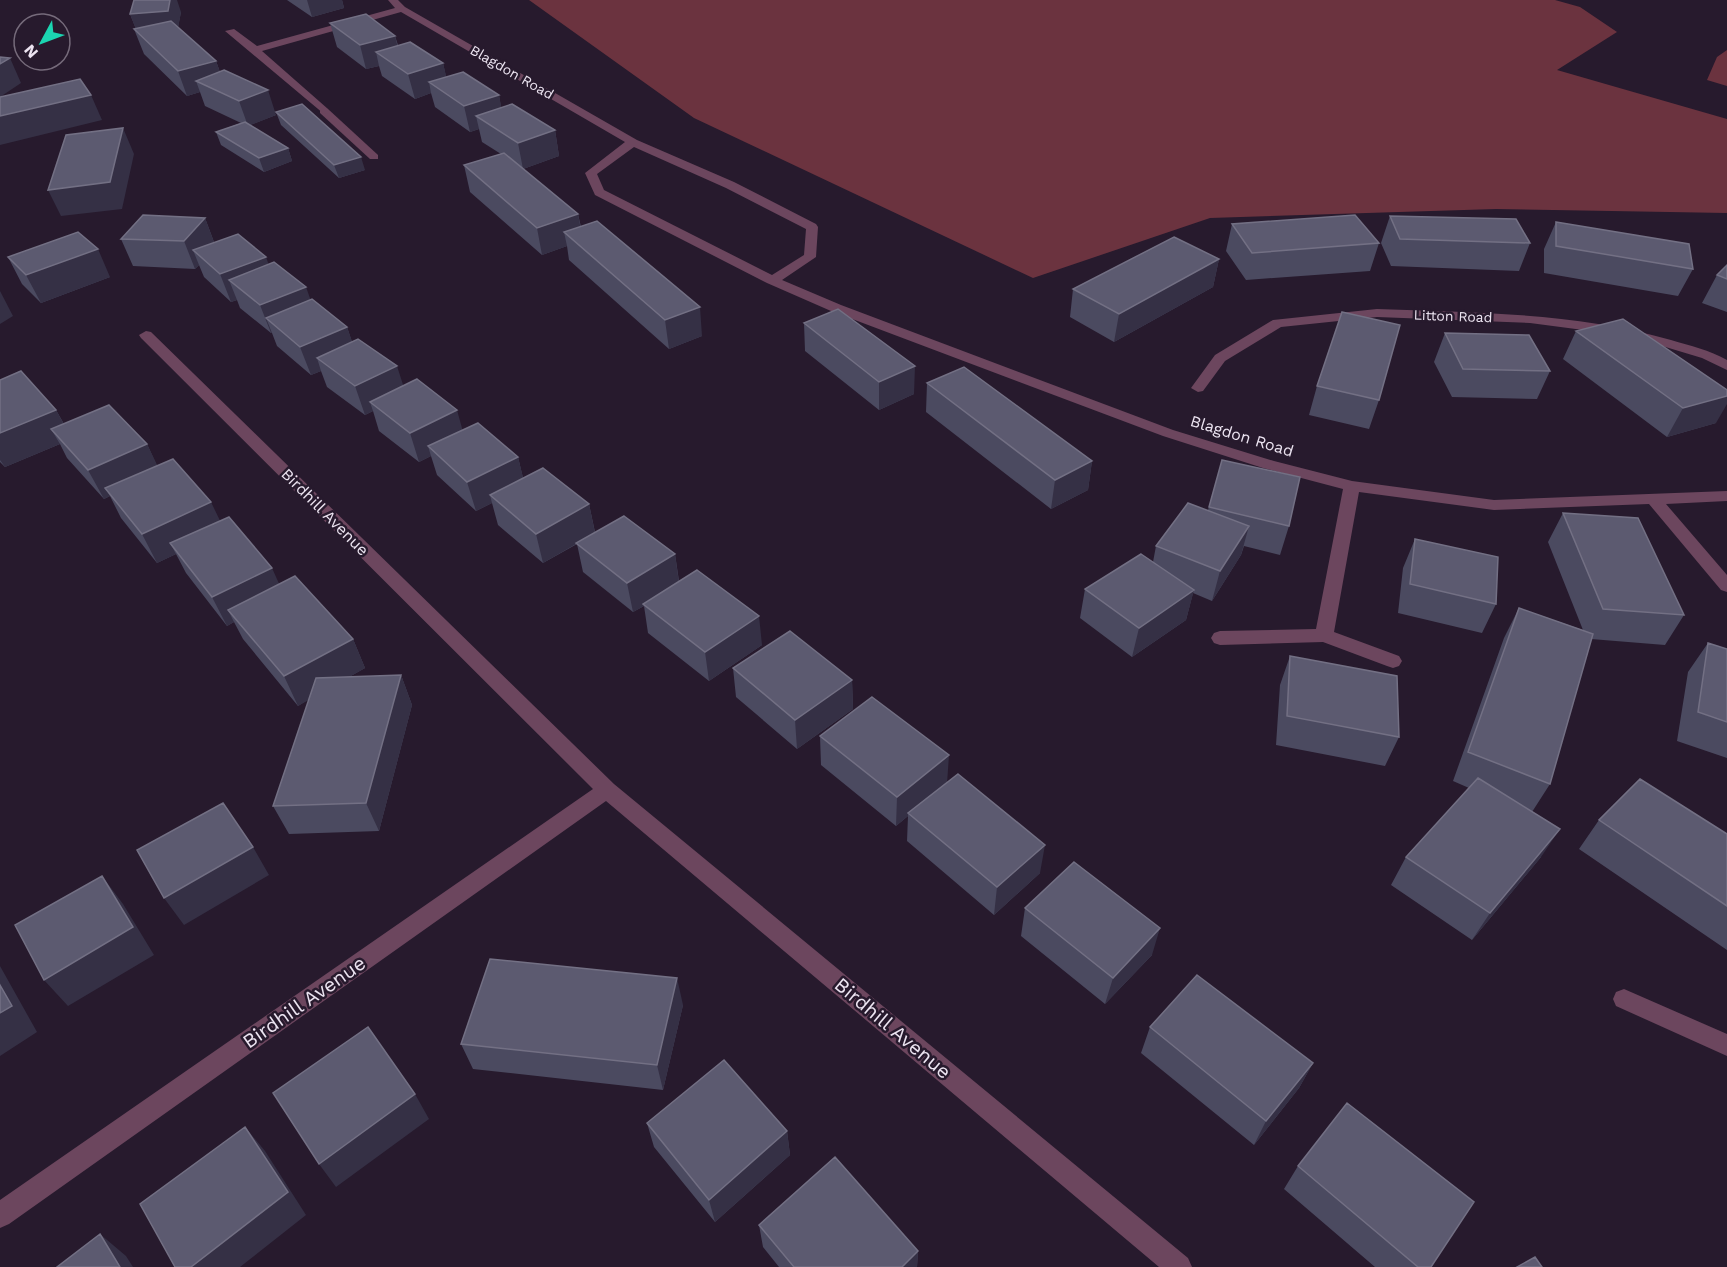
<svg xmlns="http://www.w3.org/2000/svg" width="1727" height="1267" font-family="'Work Sans',sans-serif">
<rect width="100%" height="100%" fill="#271a2d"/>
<path fill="#6b333f" d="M 529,0 L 1555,0 L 1580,7 L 1617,32 L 1557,70 L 1727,119 L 1727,213 L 1496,209 L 1210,218 L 1033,278 L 694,118 Z
M 1727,50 L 1727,86 L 1707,80 L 1717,57 Z"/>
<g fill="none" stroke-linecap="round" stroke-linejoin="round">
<path fill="#6c465e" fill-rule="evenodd" d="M 324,108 L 328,109 L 378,155 L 378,159 L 370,159 L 320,113 L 320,109 Z"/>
<path fill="#6c465e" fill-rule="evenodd" d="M 388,0 L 398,0 L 405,7 L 637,140 L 734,182 L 816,224 L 818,227 L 816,257 L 782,280 L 841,305 L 1173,430 L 1274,461 L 1352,481 L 1494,500 L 1727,491 L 1727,501 L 1666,504 L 1727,575 L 1727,592 L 1721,590 L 1649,504 L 1494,510 L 1359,492 L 1334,632 L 1399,656 L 1402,661 L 1399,666 L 1393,668 L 1387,666 L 1323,642 L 1220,645 L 1214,643 L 1211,638 L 1214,633 L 1220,631 L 1316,629 L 1343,489 L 1263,468 L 1163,436 L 831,311 L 767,283 L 595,195 L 585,173 L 625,142 L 401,12 L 262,51 L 328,109 L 328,113 L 324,114 L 225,31 L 234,29 L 257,46 L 395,8 ZM 634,147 L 726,188 L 806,229 L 804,255 L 772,275 L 604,190 L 597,174 Z
M 1377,309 C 1476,313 1576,312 1671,340 C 1691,346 1709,350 1727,360 L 1727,370 L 1702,358 L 1629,336 L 1530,323 L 1377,317 L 1281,327 L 1225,361 L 1203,391 L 1198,392 L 1191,388 L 1215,355 L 1273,320 Z
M 146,331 L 151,332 L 614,784 L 1188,1258 L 1192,1267 L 1159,1267 L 606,801 L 9,1224 L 0,1228 L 0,1200 L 593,789 L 141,338 L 139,335 Z
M 1624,989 L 1727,1034 L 1727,1056 L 1616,1006 L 1613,999 L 1616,992 Z"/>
</g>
<path fill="#4b4a60" d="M 287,0 L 342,0 L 344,8 L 312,17 Z
M 181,12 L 178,27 L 216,61 L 220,72 L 276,115 L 250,125 L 288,148 L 292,161 L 264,172 L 221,145 L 216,132 L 241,123 L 205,106 L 200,92 L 187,96 L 144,54 L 134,29 L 136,29 L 130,14 Z
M 330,23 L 395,36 L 398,45 L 443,63 L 446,77 L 499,95 L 501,108 L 555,130 L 559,156 L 523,169 L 578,214 L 581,227 L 702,336 L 669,349 L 569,260 L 567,246 L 542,255 L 470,192 L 464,165 L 501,154 L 482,142 L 479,129 L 470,132 L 435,107 L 431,93 L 415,99 L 382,76 L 379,66 L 366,69 L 337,47 Z
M 276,112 L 365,170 L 339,178 L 281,125 Z
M 1390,216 L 1530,243 L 1519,271 L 1391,266 L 1381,243 Z
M 205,218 L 214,242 L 269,265 L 311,300 L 347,327 L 352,342 L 403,386 L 462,430 L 518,457 L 523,478 L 589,504 L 595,532 L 675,554 L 679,581 L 762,645 L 709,681 L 648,633 L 644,606 L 633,612 L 583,572 L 577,544 L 543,563 L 498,525 L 492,503 L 476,511 L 437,475 L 431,456 L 419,462 L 379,431 L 373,411 L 365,415 L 327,387 L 321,371 L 311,375 L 277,346 L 272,333 L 271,333 L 240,308 L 237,300 L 231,302 L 204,277 L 199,265 L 195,269 L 133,266 L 121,239 Z
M 1556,222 L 1693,269 L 1678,296 L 1544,273 L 1544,249 Z
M 1232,224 L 1379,243 L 1370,271 L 1246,280 L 1226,251 Z
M 8,257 L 110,277 L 41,303 L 22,284 Z
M 1219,259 L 1213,287 L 1114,342 L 1070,317 L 1073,289 Z
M 1727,265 L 1727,312 L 1702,303 L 1717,275 Z
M 804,323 L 914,394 L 879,410 L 805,351 Z
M 1576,331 L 1716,423 L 1667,437 L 1563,359 Z
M 1445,333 L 1550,371 L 1537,399 L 1452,397 L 1434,362 Z
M 0,380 L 56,410 L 64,424 L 147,444 L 157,466 L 220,521 L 279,584 L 353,639 L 365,668 L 349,677 L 401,675 L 412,705 L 379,831 L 289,834 L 273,806 L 309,699 L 298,706 L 243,639 L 234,622 L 227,626 L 186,573 L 176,554 L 157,563 L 121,518 L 110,496 L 104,499 L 67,458 L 60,444 L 5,467 L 0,462 Z
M 927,383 L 1092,461 L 1088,490 L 1051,509 L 926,412 Z
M 1317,386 L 1379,400 L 1369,429 L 1309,415 Z
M 1222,460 L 1289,526 L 1280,555 L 1244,546 L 1241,555 L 1212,601 L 1193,593 L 1186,620 L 1132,657 L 1080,618 L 1085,589 L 1153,562 L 1156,546 L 1208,510 Z
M 1563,513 L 1684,615 L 1665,645 L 1591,639 L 1550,784 L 1532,812 L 1541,857 L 1472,940 L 1391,885 L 1406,857 L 1469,788 L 1453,781 L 1504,638 L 1519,608 L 1583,630 L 1548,542 Z
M 1415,539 L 1496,604 L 1482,633 L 1398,613 L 1403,568 Z
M 1708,643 L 1727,649 L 1727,758 L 1677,741 L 1688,672 Z
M 1290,656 L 1399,737 L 1385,766 L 1276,745 L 1280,685 Z
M 733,668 L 852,680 L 853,709 L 797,749 L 736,697 Z
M 820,736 L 947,782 L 1040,873 L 994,915 L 907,841 L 908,816 L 896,826 L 821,765 Z
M 1599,820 L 1727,834 L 1727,950 L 1579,849 Z
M 1025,908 L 1152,955 L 1105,1004 L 1021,936 Z
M 683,1005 L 663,1090 L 473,1069 L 461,1044 Z
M 1150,1027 L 1313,1063 L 1299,1088 L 1254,1145 L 1141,1053 Z
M 647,1123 L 787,1131 L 790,1155 L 715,1222 L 654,1147 Z
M 1298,1166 L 1431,1267 L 1375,1267 L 1284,1189 Z
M 759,1225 L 918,1251 L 917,1267 L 779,1267 L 763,1247 Z"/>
<path fill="#353045" d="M 170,0 L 177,0 L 181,12 L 177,34 L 137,32 L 130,14 Z
M 307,0 L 342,0 L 344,8 L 312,17 Z
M 395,36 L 401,60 L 376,52 L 379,66 L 366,69 L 360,45 Z
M 10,58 L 21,83 L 0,97 L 0,64 Z
M 216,61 L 225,86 L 196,81 L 200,92 L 187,96 L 178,71 Z
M 443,63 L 449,88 L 429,82 L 431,93 L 415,99 L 408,74 Z
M 268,90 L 276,115 L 248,126 L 239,101 Z
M 91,95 L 102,120 L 0,145 L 0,116 Z
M 499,95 L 504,121 L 476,116 L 479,129 L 470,132 L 464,106 Z
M 123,128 L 134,154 L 122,209 L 61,216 L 48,190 Z
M 555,130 L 559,156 L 523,169 L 518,143 Z
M 288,148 L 292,161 L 264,172 L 259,158 Z
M 361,157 L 365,170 L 339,178 L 334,165 Z
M 578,214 L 583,241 L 564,232 L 567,246 L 542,255 L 537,228 Z
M 205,218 L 215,245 L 193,250 L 199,265 L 195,269 L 184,241 Z
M 98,249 L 110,277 L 41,303 L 26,275 Z
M 266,257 L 276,285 L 229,280 L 237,300 L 231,302 L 220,274 Z
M 1219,259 L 1213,287 L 1114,342 L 1119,314 Z
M 306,287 L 316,315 L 266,318 L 272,333 L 271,333 L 260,305 Z
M 0,291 L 13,316 L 0,324 Z
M 700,307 L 702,336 L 669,349 L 665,320 Z
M 347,327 L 357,356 L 317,358 L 321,371 L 311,375 L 300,347 Z
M 397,366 L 406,394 L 370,402 L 373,411 L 365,415 L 355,386 Z
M 915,366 L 914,394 L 879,410 L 879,382 Z
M 1727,396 L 1727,404 L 1716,423 L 1667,437 L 1683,408 Z
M 56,410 L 72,439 L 51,429 L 60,444 L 5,467 L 0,460 L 0,433 Z
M 457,410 L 465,439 L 428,446 L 431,456 L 419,462 L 410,433 Z
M 147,444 L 161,473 L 105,488 L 110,496 L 104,499 L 88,470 Z
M 518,457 L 525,486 L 490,495 L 492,503 L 476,511 L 467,482 Z
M 1092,461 L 1088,490 L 1051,509 L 1055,480 Z
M 211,502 L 225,531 L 170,543 L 176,554 L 157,563 L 142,534 Z
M 589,504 L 595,533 L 543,563 L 536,534 Z
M 1249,526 L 1241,555 L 1212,601 L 1220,571 Z
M 675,554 L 679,583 L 643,604 L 644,606 L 633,612 L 627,583 Z
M 272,568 L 285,597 L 228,610 L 234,622 L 227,626 L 212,597 Z
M 1194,590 L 1186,620 L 1132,657 L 1139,628 Z
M 759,616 L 762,645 L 709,681 L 705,652 Z
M 353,639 L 365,668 L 298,706 L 284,676 Z
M 401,675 L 412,705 L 379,831 L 366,803 Z
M 852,680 L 853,709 L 797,749 L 795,720 Z
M 949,755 L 947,784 L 908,813 L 908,816 L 896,826 L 897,797 Z
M 1560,829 L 1541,857 L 1472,940 L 1490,913 Z
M 1045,845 L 1040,873 L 994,915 L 997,887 Z
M 253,847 L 269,875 L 184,925 L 164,898 Z
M 102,876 L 123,904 L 154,955 L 68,1006 L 44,980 Z
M 1160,928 L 1152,955 L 1105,1004 L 1113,978 Z
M 0,966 L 37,1032 L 0,1056 Z
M 677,978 L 683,1005 L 663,1090 L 657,1065 Z
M 1313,1063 L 1299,1088 L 1254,1145 L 1266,1121 Z
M 415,1094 L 429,1119 L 336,1187 L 319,1164 Z
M 245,1127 L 265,1151 L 306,1215 L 240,1267 L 191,1267 Z
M 787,1131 L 790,1155 L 715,1222 L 709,1200 Z
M 100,1234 L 126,1256 L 133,1267 L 120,1267 Z
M 918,1251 L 917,1267 L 902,1267 Z"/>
<path fill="#5c5a70" stroke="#737084" stroke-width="1.5" d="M 134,0 L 170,0 L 168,11 L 130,14 Z
M 366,14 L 395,36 L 360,45 L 330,23 Z
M 171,21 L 216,61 L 178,71 L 134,29 Z
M 410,42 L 443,63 L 408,74 L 376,52 Z
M 0,57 L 10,58 L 0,64 Z
M 224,70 L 268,90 L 239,101 L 196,81 Z
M 463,72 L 499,95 L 464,106 L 429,82 Z
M 80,79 L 91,95 L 0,116 L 0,97 Z
M 302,104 L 361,157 L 334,165 L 276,112 Z
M 512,104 L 555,130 L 518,143 L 476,116 Z
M 245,122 L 288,148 L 259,158 L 216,132 Z
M 123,128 L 110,182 L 48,190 L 66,135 Z
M 504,153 L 578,214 L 537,228 L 464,165 Z
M 143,215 L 205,218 L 184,241 L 121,239 Z
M 1355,215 L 1379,243 L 1252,253 L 1232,224 Z
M 1390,216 L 1516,219 L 1530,243 L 1400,239 Z
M 597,221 L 700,307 L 665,320 L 564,232 Z
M 1556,222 L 1689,244 L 1693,269 L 1556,246 Z
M 78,232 L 98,249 L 26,275 L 8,257 Z
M 238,234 L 266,257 L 220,274 L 193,250 Z
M 1174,237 L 1219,259 L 1119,314 L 1073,289 Z
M 274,262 L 306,287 L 260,305 L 229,280 Z
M 1727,265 L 1727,279 L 1717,275 Z
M 312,299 L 347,327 L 300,347 L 266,318 Z
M 838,309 L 915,366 L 879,382 L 804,323 Z
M 1342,312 L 1400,325 L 1379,400 L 1317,386 Z
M 1623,319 L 1727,390 L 1727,396 L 1683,408 L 1576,331 Z
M 1445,333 L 1529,335 L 1550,371 L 1463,369 Z
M 358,339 L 397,366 L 355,386 L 317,358 Z
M 964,367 L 1092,461 L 1055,480 L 927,383 Z
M 21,371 L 56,410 L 0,433 L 0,380 Z
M 417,379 L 457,410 L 410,433 L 370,402 Z
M 109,405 L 147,444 L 88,470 L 51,429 Z
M 478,423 L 518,457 L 467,482 L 428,446 Z
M 173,459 L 211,502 L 142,534 L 105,488 Z
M 1222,460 L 1300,477 L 1289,526 L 1209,507 Z
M 543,468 L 589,504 L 536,534 L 490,495 Z
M 1188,503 L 1249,526 L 1220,571 L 1156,546 Z
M 1563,513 L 1638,518 L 1684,615 L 1603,609 Z
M 624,516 L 675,554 L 627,583 L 576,543 Z
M 229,517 L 272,568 L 212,597 L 170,543 Z
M 1415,539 L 1498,557 L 1496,604 L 1410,584 Z
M 1141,554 L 1194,590 L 1139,628 L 1085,589 Z
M 697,570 L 759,616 L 705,652 L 643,604 Z
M 295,576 L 353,639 L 284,676 L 228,610 Z
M 1519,608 L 1593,634 L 1550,784 L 1468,752 Z
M 790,631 L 852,680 L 795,720 L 733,668 Z
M 1708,643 L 1727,649 L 1727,722 L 1698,712 Z
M 1290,656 L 1397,676 L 1399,737 L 1287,716 Z
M 401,675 L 366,803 L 273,806 L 316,678 Z
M 872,697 L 949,755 L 897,797 L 820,736 Z
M 958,774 L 1045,845 L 997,887 L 908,813 Z
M 1478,778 L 1560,829 L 1490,913 L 1406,857 Z
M 1640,779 L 1727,834 L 1727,906 L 1599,820 Z
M 223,803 L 253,847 L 164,898 L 137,850 Z
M 1074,862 L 1160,928 L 1113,978 L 1025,908 Z
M 102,876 L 133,927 L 44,980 L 15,925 Z
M 490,959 L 677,978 L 657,1065 L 461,1044 Z
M 1197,975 L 1313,1063 L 1266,1121 L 1150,1027 Z
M 0,985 L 12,1006 L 0,1013 Z
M 368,1027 L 415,1094 L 319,1164 L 273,1093 Z
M 724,1060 L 787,1131 L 709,1200 L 647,1123 Z
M 1347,1103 L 1474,1202 L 1431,1267 L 1418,1267 L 1298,1166 Z
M 245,1127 L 288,1192 L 191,1267 L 175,1267 L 140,1204 Z
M 835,1157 L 918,1251 L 902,1267 L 794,1267 L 759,1225 Z
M 100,1234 L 120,1267 L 57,1267 Z
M 1535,1257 L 1542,1267 L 1517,1267 Z"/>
<g text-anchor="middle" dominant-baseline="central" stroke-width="5" stroke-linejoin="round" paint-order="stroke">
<g font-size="14" fill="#ece4f1" stroke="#271a2d">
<text transform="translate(512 72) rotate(30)">Blagdon Road</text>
<text transform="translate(1453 316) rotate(2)">Litton Road</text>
</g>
<g font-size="16" fill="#ece4f1" stroke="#271a2d">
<text transform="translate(1242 436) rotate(17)">Blagdon Road</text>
<text transform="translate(325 512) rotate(45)">Birdhill Avenue</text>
</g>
<g font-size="20" fill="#ece4f1" stroke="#271a2d">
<text transform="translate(304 1002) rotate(-35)">Birdhill Avenue</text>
<text transform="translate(893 1028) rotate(40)">Birdhill Avenue</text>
</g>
</g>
<g transform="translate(42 42) rotate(229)"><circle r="28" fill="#271a2d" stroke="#766b7b" stroke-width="1.5"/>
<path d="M0-4.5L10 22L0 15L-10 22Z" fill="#1bd5b1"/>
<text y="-9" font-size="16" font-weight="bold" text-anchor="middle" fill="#ece4f1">N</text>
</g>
</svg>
